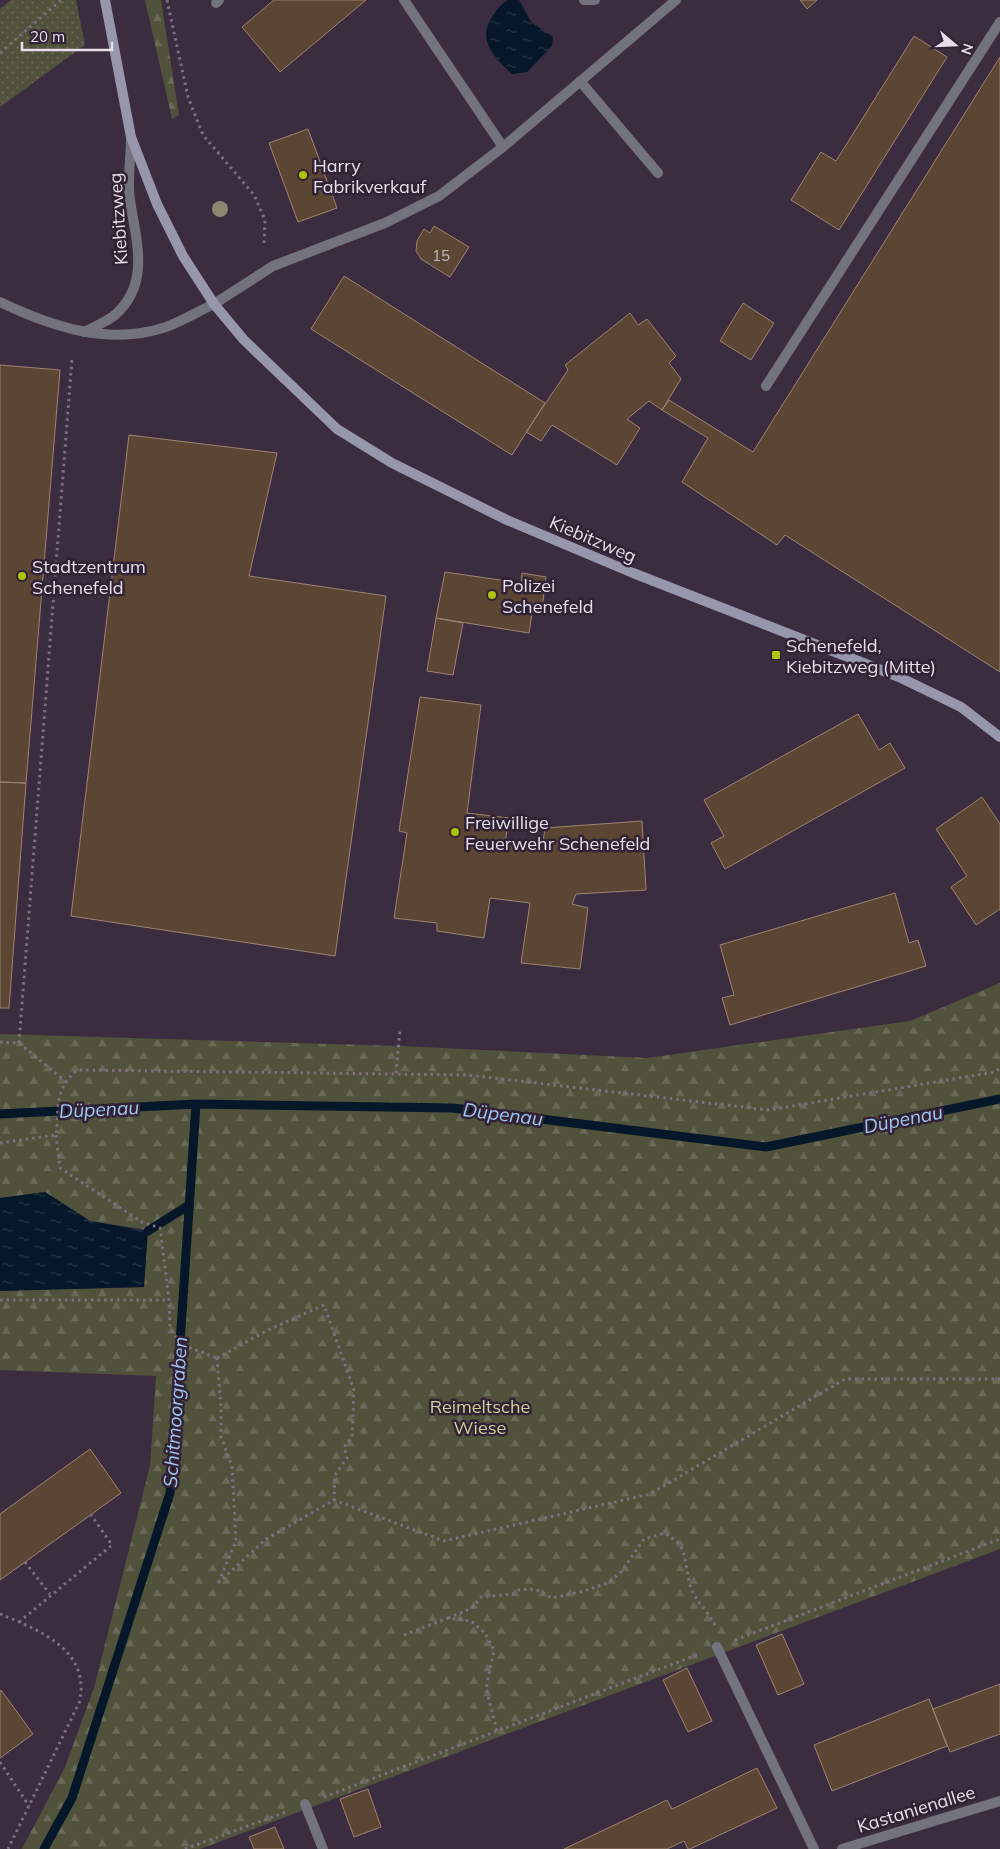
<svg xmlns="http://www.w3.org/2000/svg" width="1000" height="1849" font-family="Mulish,sans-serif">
<defs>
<pattern id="green-dots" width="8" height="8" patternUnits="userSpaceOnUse" patternTransform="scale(1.25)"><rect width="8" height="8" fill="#50523c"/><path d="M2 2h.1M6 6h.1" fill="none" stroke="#696a58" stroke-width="1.8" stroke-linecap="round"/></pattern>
<pattern id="forest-firs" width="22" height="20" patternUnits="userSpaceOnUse" patternTransform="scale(1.25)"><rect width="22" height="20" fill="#50523c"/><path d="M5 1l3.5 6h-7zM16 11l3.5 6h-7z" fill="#696a58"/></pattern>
<pattern id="water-ripples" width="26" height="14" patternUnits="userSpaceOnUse" patternTransform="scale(1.25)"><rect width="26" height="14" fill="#061729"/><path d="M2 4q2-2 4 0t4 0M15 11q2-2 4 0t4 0" fill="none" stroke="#2a3848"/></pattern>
</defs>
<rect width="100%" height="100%" fill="#3c2c3f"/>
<path fill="url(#green-dots)" d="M 11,0 L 76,0 L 85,45 L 0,107 L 0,9 Z"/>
<path fill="url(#forest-firs)" d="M 145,0 L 161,0 L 179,115 L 172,119 Z
M 1000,983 L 1000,1549 L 200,1849 L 22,1849 L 65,1767 L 94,1688 L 150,1466 L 156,1376 L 0,1370 L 0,1291 L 144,1287 L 147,1230 L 90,1221 L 45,1192 L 0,1198 L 0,1034 L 399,1046 L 647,1058 L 910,1021 Z"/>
<path fill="url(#water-ripples)" d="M 508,0 L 519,0 L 531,22 L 553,37 L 552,46 L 527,72 L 512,74 C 496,59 476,41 492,17 C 497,10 500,4 508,0 Z
M 45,1192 L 90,1221 L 148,1231 L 144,1287 L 0,1291 L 0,1198 Z"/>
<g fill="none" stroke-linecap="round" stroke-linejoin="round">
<path stroke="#061729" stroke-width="9" d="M 0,1114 L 196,1104 L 453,1108 L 766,1147 L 1000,1099
M 148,1231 L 189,1205
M 44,1849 L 72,1798 L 170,1493 L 196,1104"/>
</g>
<path fill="#5b4634" stroke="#9c8471" d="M 274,0 L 366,0 L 280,72 L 242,27 Z
M 800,0 L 817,0 L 807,9 Z
M 914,36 L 947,57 L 839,230 L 791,200 L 821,152 L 836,161 Z
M 1000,57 L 1000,672 L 785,535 L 777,545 L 682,482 L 708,438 L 662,410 L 669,400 L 753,452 Z
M 308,129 L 337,208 L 298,222 L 269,143 Z
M 434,226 L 469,247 L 450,277 L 421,259 L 416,251 L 417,241 L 424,229 L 430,233 Z
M 344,276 L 545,403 L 512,455 L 311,329 Z
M 743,303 L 774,323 L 751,360 L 720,341 Z
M 630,313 L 638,325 L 647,319 L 676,356 L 669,363 L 681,379 L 662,410 L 649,401 L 627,419 L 640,428 L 617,465 L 552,425 L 541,441 L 526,432 L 568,370 L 565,365 Z
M 0,365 L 60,370 L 26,783 L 0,782 Z
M 129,435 L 277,453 L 249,576 L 386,596 L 335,956 L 71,916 Z
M 445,572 L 521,583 L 522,573 L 546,577 L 542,609 L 533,607 L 529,633 L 436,618 Z
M 436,618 L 463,623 L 453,675 L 427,671 Z
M 420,697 L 481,705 L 467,813 L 509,818 L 505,843 L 542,849 L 545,828 L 642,821 L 646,890 L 576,894 L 572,904 L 588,908 L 580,969 L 521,963 L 530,903 L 490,898 L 484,938 L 437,931 L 437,923 L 394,918 L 407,833 L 399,831 Z
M 858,714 L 879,750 L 890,743 L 905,768 L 725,869 L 711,843 L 724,836 L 704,800 Z
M 0,782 L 26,783 L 9,1008 L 0,1008 Z
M 982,797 L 1000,824 L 1000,909 L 976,925 L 951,887 L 967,876 L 936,829 Z
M 895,893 L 909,943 L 918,940 L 926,966 L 730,1025 L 722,998 L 734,995 L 720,945 Z
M 90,1449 L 121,1493 L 0,1580 L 0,1514 Z
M 782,1634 L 804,1684 L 778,1695 L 756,1645 Z
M 687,1668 L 712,1721 L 688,1732 L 663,1680 Z
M 1000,1684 L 1000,1734 L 950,1752 L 933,1709 Z
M 1,1690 L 33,1734 L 0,1758 L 0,1691 Z
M 929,1699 L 947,1746 L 832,1791 L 814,1745 Z
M 757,1768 L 777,1808 L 690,1849 L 688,1849 L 684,1841 L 667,1849 L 564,1849 L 667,1800 L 672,1809 Z
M 368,1789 L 381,1827 L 354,1837 L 340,1799 Z
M 275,1827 L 284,1849 L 254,1849 L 249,1837 Z"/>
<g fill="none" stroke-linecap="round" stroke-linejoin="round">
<path stroke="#7e7081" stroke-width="3" stroke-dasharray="2.5 4" stroke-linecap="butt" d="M 167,0 L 188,97 L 203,135 L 254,195 L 265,220 L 264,244
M 0,53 L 61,0
M 0,1042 L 19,1043 L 65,1081
M 19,1043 L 72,359
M 396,1073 L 400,1030
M 56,1135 L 60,1168 L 142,1222 L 160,1228 L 169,1300 L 170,1327 L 180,1344 L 217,1358
M 0,1143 L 56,1135 C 60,1106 53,1092 77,1070 L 467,1075 L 769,1110 L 995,1072 L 1000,1068
M 0,1300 L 169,1300
M 217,1358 L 268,1330 L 324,1305 L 354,1390 L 352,1437 L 344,1447 L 347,1458 L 335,1475 L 334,1500
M 217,1358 L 221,1408 L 221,1437 L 232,1466 L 236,1541 L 219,1581
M 25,1562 L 50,1594
M 218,1583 L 266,1539 L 334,1500 L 444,1541 L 650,1494 L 845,1379 L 1000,1379
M 0,1614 C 40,1630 92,1651 79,1703 L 8,1849
M 448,1618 L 472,1608 L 481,1597 L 513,1594 L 519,1590 L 535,1589 L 552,1598 L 584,1591 L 608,1583 L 621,1572 L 644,1539 L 665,1533 C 672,1538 679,1542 682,1549 C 687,1562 687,1576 691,1588 C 697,1605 712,1614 716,1628
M 19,1622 L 112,1545 L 91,1515
M 404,1635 L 448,1618 L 471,1621 L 485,1633 L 494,1650 L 486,1688 L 497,1731
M 735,1640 L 1000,1539
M 0,1762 L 29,1806
M 324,1797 L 699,1654
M 185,1849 L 286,1812"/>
<path stroke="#737380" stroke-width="10" d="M 404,0 L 503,147
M 584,0 L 595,0
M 216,3 L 219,0
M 580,81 L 658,173
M 214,304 L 273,266 L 385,223 L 439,196 L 503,147 L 676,0
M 766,386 L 1000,22
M 717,1647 L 814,1849
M 305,1804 L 323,1849"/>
<path stroke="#737380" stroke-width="10" d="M 0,302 C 52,327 109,346 166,327 C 182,321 199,311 214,304
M 84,332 C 94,327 106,322 115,315 C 151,283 136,241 130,200 C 127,180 131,158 131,138
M 842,1849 L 1000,1801"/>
<path stroke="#9797ac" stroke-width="10" d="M 105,0 L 131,137 L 157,204 L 183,256 L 214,304 L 244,340 L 337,429 L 392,463 L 507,520 L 633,573 L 899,677 L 961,707 L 1000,737"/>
</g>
<circle fill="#8c8670" cx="220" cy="209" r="8"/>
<g fill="#aec60a" stroke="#312235" stroke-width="2">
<circle cx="303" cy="175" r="5"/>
<circle cx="22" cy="576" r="5"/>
<circle cx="492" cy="595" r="5"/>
<rect x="771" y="650" width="10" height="10" rx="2.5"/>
<circle cx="455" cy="832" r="5"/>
</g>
<g text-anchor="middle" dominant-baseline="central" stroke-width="5" stroke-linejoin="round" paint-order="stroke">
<g font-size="15" fill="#c6b8bd">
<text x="441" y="255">15</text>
</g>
<g font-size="18" fill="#e9deeb" stroke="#312235" text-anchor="start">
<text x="313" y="165">Harry<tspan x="313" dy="21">Fabrikverkauf</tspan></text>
<text x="32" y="566">Stadtzentrum<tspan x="32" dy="21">Schenefeld</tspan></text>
<text x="502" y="585">Polizei<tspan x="502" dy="21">Schenefeld</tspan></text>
<text x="786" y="645">Schenefeld,<tspan x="786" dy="21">Kiebitzweg (Mitte)</tspan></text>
<text x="465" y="822">Freiwillige<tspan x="465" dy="21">Feuerwehr Schenefeld</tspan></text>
</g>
<g font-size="18" fill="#e9deeb" stroke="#312235">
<text transform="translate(118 219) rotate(-94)">Kiebitzweg</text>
<text transform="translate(593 539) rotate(23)">Kiebitzweg</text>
<text transform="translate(916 1809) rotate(-17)">Kastanienallee</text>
</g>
<g font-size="18" fill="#cdd098" stroke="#312235">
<text x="480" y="1406">Reimeltsche<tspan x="480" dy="21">Wiese</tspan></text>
</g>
<g font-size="19" font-style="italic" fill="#a0c6f2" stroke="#312235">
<text transform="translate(99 1109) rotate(-3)">Düpenau</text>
<text transform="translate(503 1114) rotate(7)">Düpenau</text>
<text transform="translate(903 1119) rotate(-11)">Düpenau</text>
<text transform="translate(175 1412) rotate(-86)">Schitmoorgraben</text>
</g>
</g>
<g transform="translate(955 45) rotate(109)" stroke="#312235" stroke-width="4" paint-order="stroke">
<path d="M0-4L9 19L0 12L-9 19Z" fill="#e9deeb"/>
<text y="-8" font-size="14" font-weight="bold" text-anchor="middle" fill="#e9deeb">N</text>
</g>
<path d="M22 42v8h90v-8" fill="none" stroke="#e9deeb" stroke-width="2.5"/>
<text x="30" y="42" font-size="15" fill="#e9deeb" stroke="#312235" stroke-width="4" paint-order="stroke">20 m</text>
</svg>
